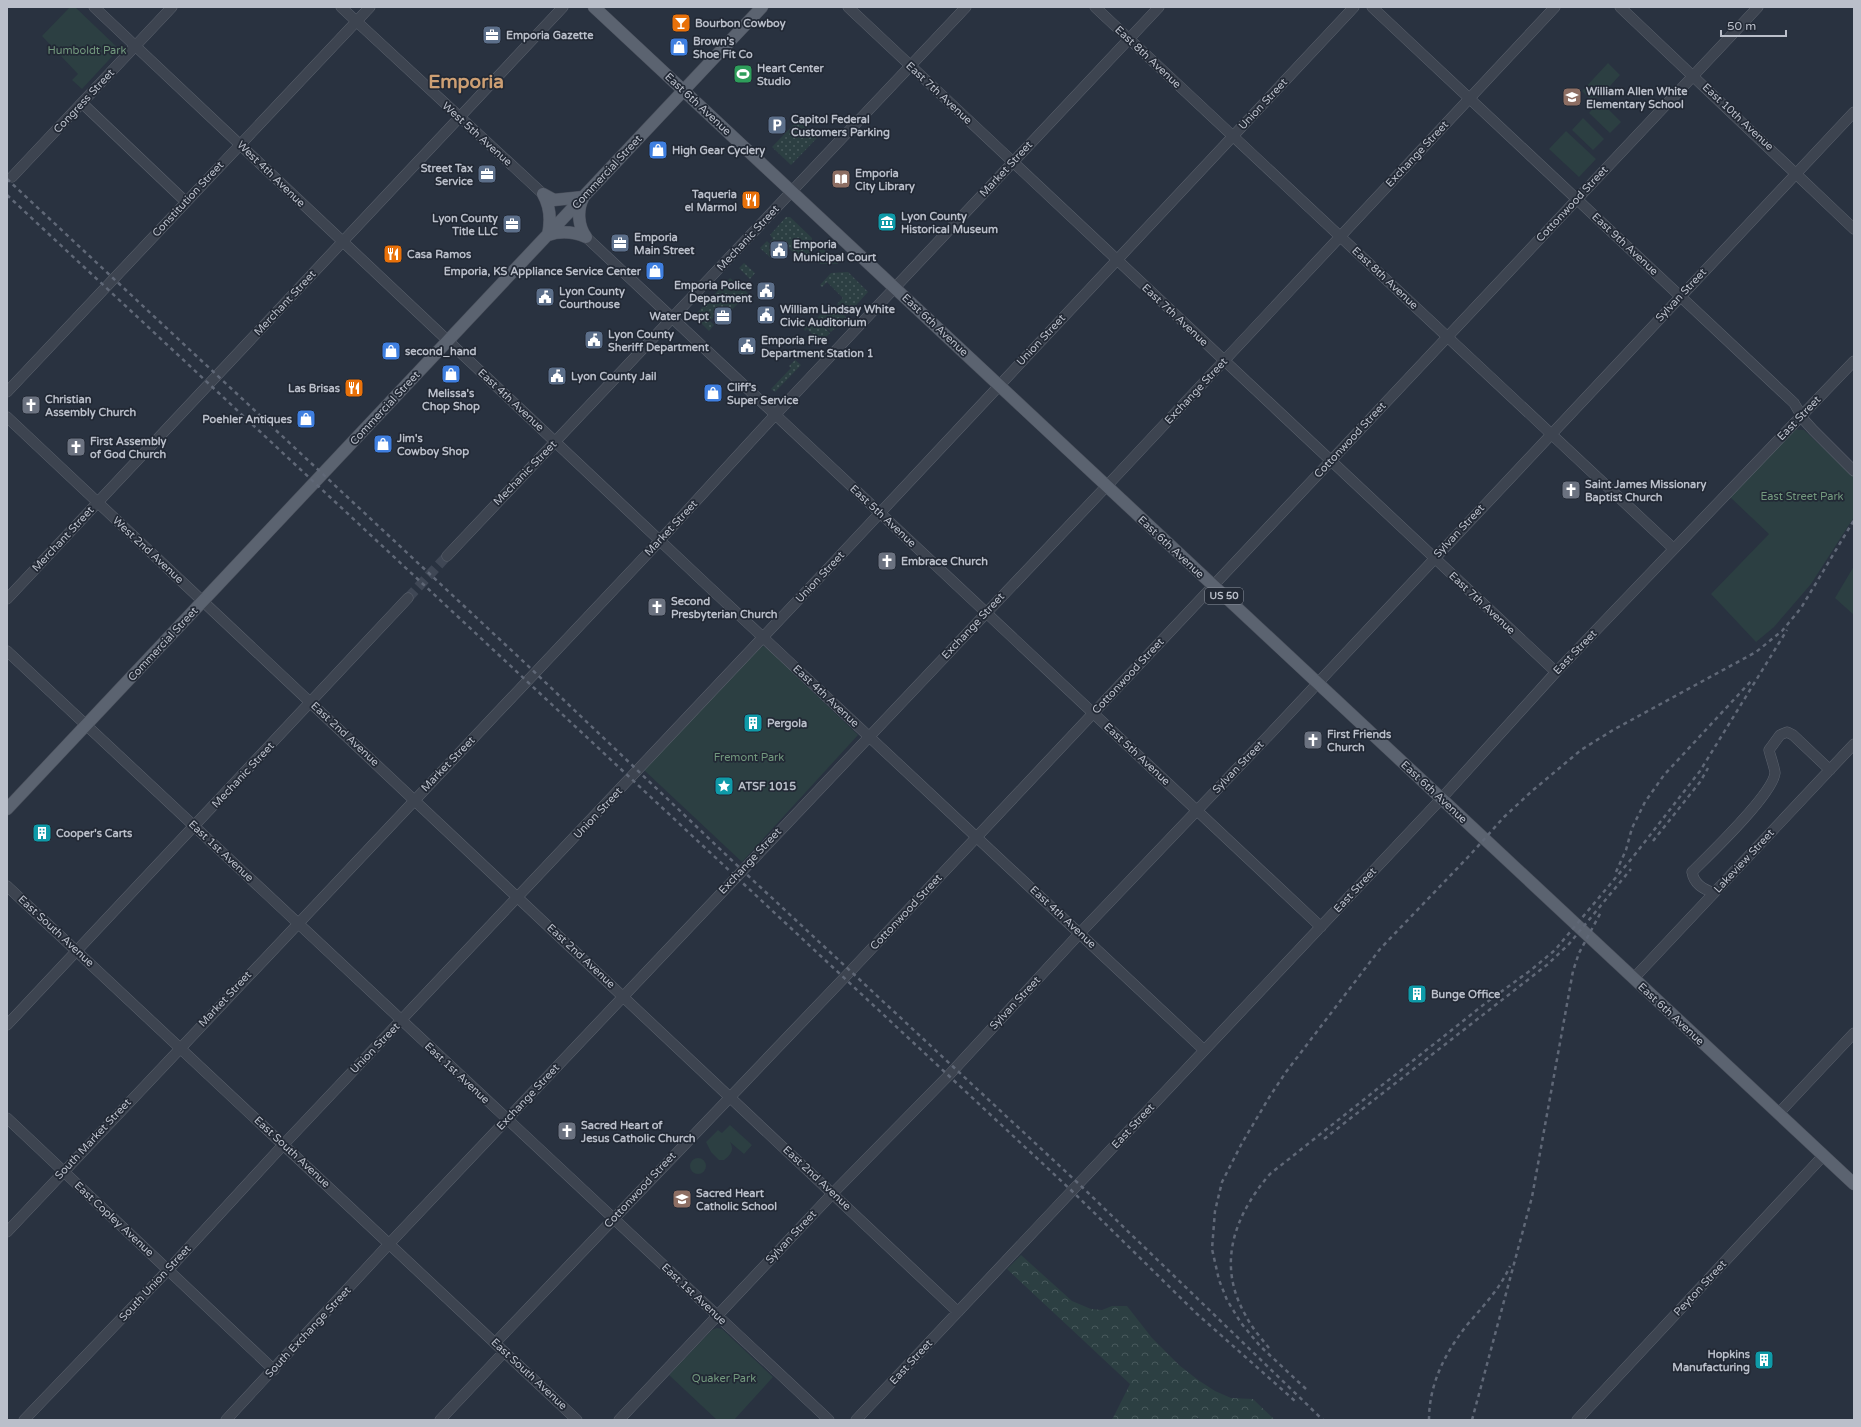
<svg xmlns="http://www.w3.org/2000/svg" width="1861" height="1427" font-family="'Varela Round',sans-serif">
<defs>
<pattern id="grass-dots" width="8" height="8" patternUnits="userSpaceOnUse"><rect width="8" height="8" fill="#2c3f42"/><path d="M2 2h.1M6 6h.1" fill="none" stroke="#48595c" stroke-width="1.8" stroke-linecap="round"/></pattern>
<pattern id="forest-crowns" width="20" height="18" patternUnits="userSpaceOnUse"><rect width="20" height="18" fill="#2c3f42"/><path d="M2 6a3 3 0 1 1 6 0M12 15a3 3 0 1 1 6 0" fill="none" stroke="#48595c"/></pattern>
</defs>
<rect width="100%" height="100%" fill="#293240"/>
<path fill="url(#grass-dots)" d="M 799,119 L 818,137 L 791,165 L 772,147 Z
M 786,217 L 790,217 L 812,238 L 812,253 L 804,262 L 784,244 L 779,249 L 770,241 L 773,239 L 770,235 Z
M 767,241 L 777,251 L 771,258 L 760,248 Z
M 820,246 L 838,263 L 838,264 L 820,264 L 818,260 Z
M 744,263 L 755,273 L 750,279 L 739,268 Z
M 848,272 L 868,292 L 848,314 L 837,304 L 843,298 L 827,282 L 822,287 L 820,285 L 831,273 Z
M 730,278 L 748,293 L 729,313 L 722,308 L 710,321 L 714,325 L 709,331 L 694,316 Z
M 835,306 L 846,317 L 831,332 L 817,318 L 825,310 L 829,313 Z
M 814,318 L 830,333 L 821,342 L 807,329 L 805,331 L 804,329 Z
M 795,360 L 801,365 L 775,392 L 771,389 L 791,368 L 789,366 Z"/>
<path fill="url(#forest-crowns)" d="M 1021,1255 L 1072,1301 L 1091,1309 L 1102,1310 L 1112,1306 L 1127,1306 L 1152,1338 L 1179,1365 L 1198,1380 L 1215,1391 L 1231,1398 L 1253,1399 L 1275,1420 L 1202,1420 L 1198,1418 L 1194,1420 L 1112,1420 L 1130,1384 L 1007,1269 Z"/>
<path fill="#2c3f42" d="M 70,7 L 75,7 L 119,49 L 82,89 L 72,80 L 78,74 L 42,36 Z
M 1608,63 L 1620,75 L 1600,97 L 1589,98 L 1582,91 Z
M 1600,101 L 1621,122 L 1610,133 L 1589,113 Z
M 1583,118 L 1604,139 L 1593,150 L 1572,130 Z
M 1566,131 L 1596,159 L 1579,177 L 1549,149 Z
M 1794,429 L 1804,430 L 1854,477 L 1854,517 L 1811,584 L 1774,627 L 1756,642 L 1711,594 L 1769,534 L 1730,497 Z
M 1854,566 L 1854,615 L 1835,598 Z
M 763,646 L 768,649 L 858,735 L 742,862 L 644,770 L 760,648 Z
M 730,1125 L 752,1145 L 744,1154 L 730,1142 C 734,1149 732,1154 724,1160 L 719,1160 L 711,1152 L 706,1142 L 718,1130 L 722,1133 Z
M690 1166a8 8 0 1 1 16 0a8 8 0 1 1-16 0Z
M 717,1328 L 722,1329 L 773,1377 L 734,1420 L 717,1420 L 669,1375 L 712,1330 Z"/>
<g fill="none" stroke-linecap="round" stroke-linejoin="round">
<path stroke="#3f4755" stroke-width="10" stroke-dasharray="10 5" stroke-linecap="butt" d="M 408,598 L 447,556"/>
<g stroke="#5b626d" stroke-width="11">
<path id="minor" d="M 94,7 L 707,585 L 1204,1050
M 341,7 L 543,194
M 848,7 L 1556,672
M 1095,7 L 1674,549
M 1372,7 L 1794,403 L 1804,420 L 1813,430 L 1854,471
M 1620,7 L 1854,229
M 82,103 L 186,202
M 12,177 L 172,7
M 586,237 L 1321,927
M 7,392 L 370,7
M 7,417 L 958,1312
M 447,556 L 966,7
M 7,599 L 563,7
M 7,651 L 829,1420
M 7,886 L 577,1420
M 1714,893 C 1703,889 1694,884 1692,872 C 1709,855 1773,794 1775,773 C 1775,769 1770,755 1769,750 L 1780,735 L 1787,732 L 1793,735 L 1830,770
M 1634,978 L 1854,744
M 7,1025 L 408,598
M 1778,1114 L 1854,1033
M 7,1118 L 274,1370
M 7,1232 L 651,550 L 775,415 L 1159,7
M 495,1343 L 844,978 L 1758,7
M 24,1420 L 168,1270 L 284,1144 L 835,561 L 1354,7
M 226,1420 L 389,1244 L 1118,474 L 1555,7
M 440,1420 L 504,1352
M 619,1420 L 833,1193 L 948,1076 L 1080,933 L 1270,734 L 1854,112
M 856,1420 L 1441,799 L 1556,672 L 1854,361
M 1577,1420 L 1823,1156"/>
</g>
<g stroke="#474d59" stroke-width="13">
<path id="major" d="M 594,7 L 1854,1184
M 543,194 C 550,206 551,221 548,235 C 560,231 574,232 586,237
M 543,194 L 554,200 L 583,197
M 583,198 C 577,210 578,226 586,237
M 7,809 L 762,7"/>
</g>
<use href="#minor" stroke="#3d4450" stroke-width="10"/>
<use href="#major" stroke="#5b6370" stroke-width="12"/>
<path stroke="#606877" stroke-width="2.5" stroke-dasharray="4 4" stroke-linecap="butt" d="M 7,179 L 525,663 L 742,870 L 1079,1184 L 1323,1420
M 7,195 L 1072,1191 L 1196,1313 L 1295,1401
M 1653,841 L 1700,782 L 1708,768
M 1616,872 L 1626,850 L 1632,828 L 1645,802 L 1664,775 L 1752,680
M 1324,1139 L 1548,964 L 1569,944 L 1631,869
M 1269,1348 C 1261,1338 1252,1328 1246,1316 C 1216,1265 1234,1216 1270,1174 L 1487,1002 L 1531,970 L 1555,950 L 1633,857 L 1700,771 L 1787,630
M 1306,1389 L 1260,1346 L 1241,1323 L 1227,1300 L 1219,1280 L 1212,1249 L 1215,1211 L 1222,1182 L 1242,1143 L 1270,1096 L 1286,1072 L 1380,949 L 1470,855 L 1504,817 L 1532,791 L 1581,750 L 1613,730 L 1756,652 L 1782,631 L 1801,608 L 1854,520
M 1429,1420 C 1429,1384 1445,1353 1467,1325 C 1483,1306 1500,1289 1510,1266
M 1472,1420 L 1532,1197 L 1573,971 L 1579,953 L 1601,912"/>
</g>
<defs>
<g id="bar-square" transform="scale(1)"><rect x="-9" y="-9" width="18" height="18" rx="4" fill="#e8710a" stroke="#222935"/><path d="M-6-5H6L.8 .8V4.5H3.5V6h-7V4.5H-.8V.8Z" fill="#fff"/></g>
<g id="office-square" transform="scale(1)"><rect x="-9" y="-9" width="18" height="18" rx="4" fill="#5c6f8a" stroke="#222935"/><path d="M-6-3h4V-5.5h4V-3h4V5H-6ZM-1-4.5V-3h2v-1.5ZM-6 0V1H6V0Z" fill="#fff"/></g>
<g id="shop-square" transform="scale(1)"><rect x="-9" y="-9" width="18" height="18" rx="4" fill="#3f7fe0" stroke="#222935"/><path d="M-5-2.5h2.3a2.7 3.5 0 0 1 5.4 0H5L5.5 6h-11ZM-1.5-2.5h3a1.5 2.3 0 0 0-3 0Z" fill="#fff"/></g>
<g id="stadium-square" transform="scale(1)"><rect x="-9" y="-9" width="18" height="18" rx="4" fill="#2e9e5b" stroke="#222935"/><path d="M0-5a6.5 5 0 1 0 0 10a6.5 5 0 1 0 0-10ZM-3.5-1.8h7v3.6h-7Z" fill="#fff"/></g>
<g id="school-square" transform="scale(1)"><rect x="-9" y="-9" width="18" height="18" rx="4" fill="#8d6e63" stroke="#222935"/><path d="M0-5L7-2L0 1L-7-2ZM-4 1L0 2.5L4 1V4Q0 6-4 4Z" fill="#fff"/></g>
<g id="parking-square" transform="scale(1)"><rect x="-9" y="-9" width="18" height="18" rx="4" fill="#5c6f8a" stroke="#222935"/><path d="M-3.5-5.5H1a3.5 3.5 0 0 1 0 7H-1V5.5H-3.5ZM-1-3.4V-.6H.8a1.4 1.4 0 0 0 0-2.8Z" fill="#fff"/></g>
<g id="library-square" transform="scale(1)"><rect x="-9" y="-9" width="18" height="18" rx="4" fill="#8d6e63" stroke="#222935"/><path d="M-6-4Q-3-5.5-.7-3.5V5Q-3 3-6 4ZM6-4Q3-5.5 .7-3.5V5Q3 3 6 4Z" fill="#fff"/></g>
<g id="restaurant-square" transform="scale(1)"><rect x="-9" y="-9" width="18" height="18" rx="4" fill="#e8710a" stroke="#222935"/><path d="M-5-6h1v4h1v-4h1v4h1v-4h1v5L-1.5 .5V6h-2V.5L-5-1ZM5-6V6H3V1.5H1.5Q1.5-4 5-6Z" fill="#fff"/></g>
<g id="museum-square" transform="scale(1)"><rect x="-9" y="-9" width="18" height="18" rx="4" fill="#0f9aa8" stroke="#222935"/><path d="M0-6L6-3V-2H-6V-3ZM-5-1h2V3h-2ZM-1-1h2V3h-2ZM3-1h2V3H3ZM-6 4H6V6H-6Z" fill="#fff"/></g>
<g id="civic-square" transform="scale(1)"><rect x="-9" y="-9" width="18" height="18" rx="4" fill="#5c6f8a" stroke="#222935"/><path d="M-.6-6.5H3V-4.5H.6V-3L4-1V1h2V6H-6V1h2V-1L-.6-3ZM-1.2 2.5V6h2.4V2.5Z" fill="#fff"/></g>
<g id="church-square" transform="scale(1)"><rect x="-9" y="-9" width="18" height="18" rx="4" fill="#6b7280" stroke="#222935"/><path d="M-1.2-6h2.4v3.5h3.3v2.4h-3.3V6h-2.4V-.1h-3.3v-2.4h3.3Z" fill="#fff"/></g>
<g id="building-square" transform="scale(1)"><rect x="-9" y="-9" width="18" height="18" rx="4" fill="#0f9aa8" stroke="#222935"/><path d="M-4-6H4V6H1V3H-1V6H-4ZM-2.5-4.3h1.7v1.8h-1.7ZM.8-4.3h1.7v1.8H.8ZM-2.5-1h1.7V.8h-1.7ZM.8-1h1.7V.8H.8Z" fill="#fff"/></g>
<g id="sight-square" transform="scale(1)"><rect x="-9" y="-9" width="18" height="18" rx="4" fill="#0f9aa8" stroke="#222935"/><path d="M0-6L1.8-2.2L6-1.7L2.9 1.2L3.7 5.4L0 3.3L-3.7 5.4L-2.9 1.2L-6-1.7L-1.8-2.2Z" fill="#fff"/></g>
</defs>
<g fill-rule="evenodd">
<use href="#bar-square" x="681" y="23"/>
<use href="#office-square" x="492" y="35"/>
<use href="#shop-square" x="679" y="47"/>
<use href="#stadium-square" x="743" y="74"/>
<use href="#school-square" x="1572" y="97"/>
<use href="#parking-square" x="777" y="125"/>
<use href="#shop-square" x="658" y="150"/>
<use href="#office-square" x="487" y="174"/>
<use href="#library-square" x="841" y="179"/>
<use href="#restaurant-square" x="751" y="200"/>
<use href="#museum-square" x="887" y="222"/>
<use href="#office-square" x="512" y="224"/>
<use href="#office-square" x="620" y="243"/>
<use href="#civic-square" x="779" y="250"/>
<use href="#restaurant-square" x="393" y="254"/>
<use href="#shop-square" x="655" y="271"/>
<use href="#civic-square" x="766" y="291"/>
<use href="#civic-square" x="545" y="297"/>
<use href="#civic-square" x="766" y="315"/>
<use href="#office-square" x="723" y="316"/>
<use href="#civic-square" x="594" y="340"/>
<use href="#civic-square" x="747" y="346"/>
<use href="#shop-square" x="391" y="351"/>
<use href="#shop-square" x="451" y="374"/>
<use href="#civic-square" x="557" y="376"/>
<use href="#restaurant-square" x="354" y="388"/>
<use href="#shop-square" x="713" y="393"/>
<use href="#church-square" x="31" y="405"/>
<use href="#shop-square" x="306" y="419"/>
<use href="#shop-square" x="383" y="444"/>
<use href="#church-square" x="76" y="447"/>
<use href="#church-square" x="1571" y="490"/>
<use href="#church-square" x="887" y="561"/>
<use href="#church-square" x="657" y="607"/>
<use href="#building-square" x="753" y="723"/>
<use href="#church-square" x="1313" y="740"/>
<use href="#sight-square" x="724" y="786"/>
<use href="#building-square" x="42" y="833"/>
<use href="#building-square" x="1417" y="994"/>
<use href="#church-square" x="567" y="1131"/>
<use href="#school-square" x="682" y="1199"/>
<use href="#building-square" x="1764" y="1360"/>
</g>
<g text-anchor="middle" dominant-baseline="central" stroke-width="3.5" stroke-linejoin="round" paint-order="stroke">
<rect fill="#222935" stroke="#8c929d" stroke-width="1" x="1205" y="588" width="38" height="16" rx="3"/>
<g font-size="10" font-weight="bold" fill="#babfca">
<text x="1224" y="596">US 50</text>
</g>
<g font-size="11" font-weight="bold" fill="#babfca" stroke="#222935" text-anchor="start">
<text x="695" y="23">Bourbon Cowboy</text>
<text x="506" y="35">Emporia Gazette</text>
<text x="693" y="41">Brown's<tspan x="693" dy="13">Shoe Fit Co</tspan></text>
<text x="757" y="68">Heart Center<tspan x="757" dy="13">Studio</tspan></text>
<text x="1586" y="91">William Allen White<tspan x="1586" dy="13">Elementary School</tspan></text>
<text x="791" y="119">Capitol Federal<tspan x="791" dy="13">Customers Parking</tspan></text>
<text x="672" y="150">High Gear Cyclery</text>
<text x="473" y="168" text-anchor="end">Street Tax<tspan x="473" dy="13">Service</tspan></text>
<text x="855" y="173">Emporia<tspan x="855" dy="13">City Library</tspan></text>
<text x="737" y="194" text-anchor="end">Taqueria<tspan x="737" dy="13">el Marmol</tspan></text>
<text x="901" y="216">Lyon County<tspan x="901" dy="13">Historical Museum</tspan></text>
<text x="498" y="218" text-anchor="end">Lyon County<tspan x="498" dy="13">Title LLC</tspan></text>
<text x="634" y="237">Emporia<tspan x="634" dy="13">Main Street</tspan></text>
<text x="793" y="244">Emporia<tspan x="793" dy="13">Municipal Court</tspan></text>
<text x="407" y="254">Casa Ramos</text>
<text x="641" y="271" text-anchor="end">Emporia, KS Appliance Service Center</text>
<text x="752" y="285" text-anchor="end">Emporia Police<tspan x="752" dy="13">Department</tspan></text>
<text x="559" y="291">Lyon County<tspan x="559" dy="13">Courthouse</tspan></text>
<text x="780" y="309">William Lindsay White<tspan x="780" dy="13">Civic Auditorium</tspan></text>
<text x="709" y="316" text-anchor="end">Water Dept</text>
<text x="608" y="334">Lyon County<tspan x="608" dy="13">Sheriff Department</tspan></text>
<text x="761" y="340">Emporia Fire<tspan x="761" dy="13">Department Station 1</tspan></text>
<text x="405" y="351">second_hand</text>
<text x="571" y="376">Lyon County Jail</text>
<text x="727" y="387">Cliff's<tspan x="727" dy="13">Super Service</tspan></text>
<text x="340" y="388" text-anchor="end">Las Brisas</text>
<text x="451" y="393" text-anchor="middle">Melissa's<tspan x="451" dy="13">Chop Shop</tspan></text>
<text x="45" y="399">Christian<tspan x="45" dy="13">Assembly Church</tspan></text>
<text x="292" y="419" text-anchor="end">Poehler Antiques</text>
<text x="397" y="438">Jim's<tspan x="397" dy="13">Cowboy Shop</tspan></text>
<text x="90" y="441">First Assembly<tspan x="90" dy="13">of God Church</tspan></text>
<text x="1585" y="484">Saint James Missionary<tspan x="1585" dy="13">Baptist Church</tspan></text>
<text x="901" y="561">Embrace Church</text>
<text x="671" y="601">Second<tspan x="671" dy="13">Presbyterian Church</tspan></text>
<text x="767" y="723">Pergola</text>
<text x="1327" y="734">First Friends<tspan x="1327" dy="13">Church</tspan></text>
<text x="738" y="786">ATSF 1015</text>
<text x="56" y="833">Cooper's Carts</text>
<text x="1431" y="994">Bunge Office</text>
<text x="581" y="1125">Sacred Heart of<tspan x="581" dy="13">Jesus Catholic Church</tspan></text>
<text x="696" y="1193">Sacred Heart<tspan x="696" dy="13">Catholic School</tspan></text>
<text x="1750" y="1354" text-anchor="end">Hopkins<tspan x="1750" dy="13">Manufacturing</tspan></text>
</g>
<g font-size="11" fill="#73997e" stroke="#222935">
<text x="87" y="50">Humboldt Park</text>
<text x="1802" y="496">East Street Park</text>
<text x="749" y="757">Fremont Park</text>
<text x="724" y="1378">Quaker Park</text>
</g>
<g font-size="11" fill="#babfca" stroke="#222935">
<text transform="translate(1148 57) rotate(43)">East 8th Avenue</text>
<text transform="translate(939 93) rotate(43)">East 7th Avenue</text>
<text transform="translate(84 101) rotate(-47)">Congress Street</text>
<text transform="translate(698 104) rotate(43)">East 6th Avenue</text>
<text transform="translate(1263 104) rotate(-47)">Union Street</text>
<text transform="translate(1738 117) rotate(43)">East 10th Avenue</text>
<text transform="translate(477 134) rotate(42)">West 5th Avenue</text>
<text transform="translate(1417 154) rotate(-47)">Exchange Street</text>
<text transform="translate(1006 169) rotate(-47)">Market Street</text>
<text transform="translate(607 172) rotate(-47)">Commercial Street</text>
<text transform="translate(271 174) rotate(44)">West 4th Avenue</text>
<text transform="translate(188 199) rotate(-47)">Constitution Street</text>
<text transform="translate(1572 204) rotate(-47)">Cottonwood Street</text>
<text transform="translate(748 238) rotate(-47)">Mechanic Street</text>
<text transform="translate(1625 244) rotate(43)">East 9th Avenue</text>
<text transform="translate(1385 278) rotate(43)">East 8th Avenue</text>
<text transform="translate(1681 295) rotate(-47)">Sylvan Street</text>
<text transform="translate(285 303) rotate(-47)">Merchant Street</text>
<text transform="translate(1175 315) rotate(43)">East 7th Avenue</text>
<text transform="translate(935 325) rotate(43)">East 6th Avenue</text>
<text transform="translate(1041 340) rotate(-47)">Union Street</text>
<text transform="translate(1196 391) rotate(-47)">Exchange Street</text>
<text transform="translate(511 400) rotate(43)">East 4th Avenue</text>
<text transform="translate(385 408) rotate(-47)">Commercial Street</text>
<text transform="translate(1799 418) rotate(-46)">East Street</text>
<text transform="translate(1350 440) rotate(-47)">Cottonwood Street</text>
<text transform="translate(525 473) rotate(-46)">Mechanic Street</text>
<text transform="translate(883 516) rotate(43)">East 5th Avenue</text>
<text transform="translate(671 528) rotate(-47)">Market Street</text>
<text transform="translate(1459 531) rotate(-47)">Sylvan Street</text>
<text transform="translate(63 539) rotate(-47)">Merchant Street</text>
<text transform="translate(1171 547) rotate(43)">East 6th Avenue</text>
<text transform="translate(148 550) rotate(43)">West 2nd Avenue</text>
<text transform="translate(820 577) rotate(-47)">Union Street</text>
<text transform="translate(1482 603) rotate(43)">East 7th Avenue</text>
<text transform="translate(973 626) rotate(-47)">Exchange Street</text>
<text transform="translate(163 644) rotate(-47)">Commercial Street</text>
<text transform="translate(1575 652) rotate(-46)">East Street</text>
<text transform="translate(1128 676) rotate(-47)">Cottonwood Street</text>
<text transform="translate(826 696) rotate(43)">East 4th Avenue</text>
<text transform="translate(345 734) rotate(43)">East 2nd Avenue</text>
<text transform="translate(1137 754) rotate(43)">East 5th Avenue</text>
<text transform="translate(448 764) rotate(-46)">Market Street</text>
<text transform="translate(1238 767) rotate(-46)">Sylvan Street</text>
<text transform="translate(243 775) rotate(-47)">Mechanic Street</text>
<text transform="translate(1434 792) rotate(43)">East 6th Avenue</text>
<text transform="translate(598 813) rotate(-47)">Union Street</text>
<text transform="translate(221 851) rotate(43)">East 1st Avenue</text>
<text transform="translate(750 861) rotate(-47)">Exchange Street</text>
<text transform="translate(1744 861) rotate(-47)">Lakeview Street</text>
<text transform="translate(1355 890) rotate(-47)">East Street</text>
<text transform="translate(906 912) rotate(-47)">Cottonwood Street</text>
<text transform="translate(1063 917) rotate(43)">East 4th Avenue</text>
<text transform="translate(56 931) rotate(43)">East South Avenue</text>
<text transform="translate(581 956) rotate(43)">East 2nd Avenue</text>
<text transform="translate(225 999) rotate(-47)">Market Street</text>
<text transform="translate(1015 1003) rotate(-47)">Sylvan Street</text>
<text transform="translate(1671 1014) rotate(43)">East 6th Avenue</text>
<text transform="translate(375 1048) rotate(-46)">Union Street</text>
<text transform="translate(457 1073) rotate(43)">East 1st Avenue</text>
<text transform="translate(528 1097) rotate(-47)">Exchange Street</text>
<text transform="translate(1133 1126) rotate(-47)">East Street</text>
<text transform="translate(93 1139) rotate(-47)">South Market Street</text>
<text transform="translate(292 1152) rotate(43)">East South Avenue</text>
<text transform="translate(817 1178) rotate(43)">East 2nd Avenue</text>
<text transform="translate(640 1190) rotate(-47)">Cottonwood Street</text>
<text transform="translate(114 1219) rotate(43)">East Copley Avenue</text>
<text transform="translate(791 1237) rotate(-47)">Sylvan Street</text>
<text transform="translate(155 1283) rotate(-47)">South Union Street</text>
<text transform="translate(1700 1288) rotate(-47)">Peyton Street</text>
<text transform="translate(694 1294) rotate(43)">East 1st Avenue</text>
<text transform="translate(308 1332) rotate(-47)">South Exchange Street</text>
<text transform="translate(911 1362) rotate(-47)">East Street</text>
<text transform="translate(529 1374) rotate(43)">East South Avenue</text>
</g>
<g font-size="19" font-weight="bold" fill="#cd9f73" stroke="#222935">
<text x="466" y="82">Emporia</text>
</g>
</g>
<rect width="1861" height="1427" fill="none" stroke="#babfca" stroke-width="16"/>
<path d="M1721 30v6h65v-6" fill="none" stroke="#babfca" stroke-width="2"/>
<text x="1727" y="30" font-size="12" fill="#babfca" stroke="#222935" stroke-width="3" paint-order="stroke">50 m</text>
</svg>
